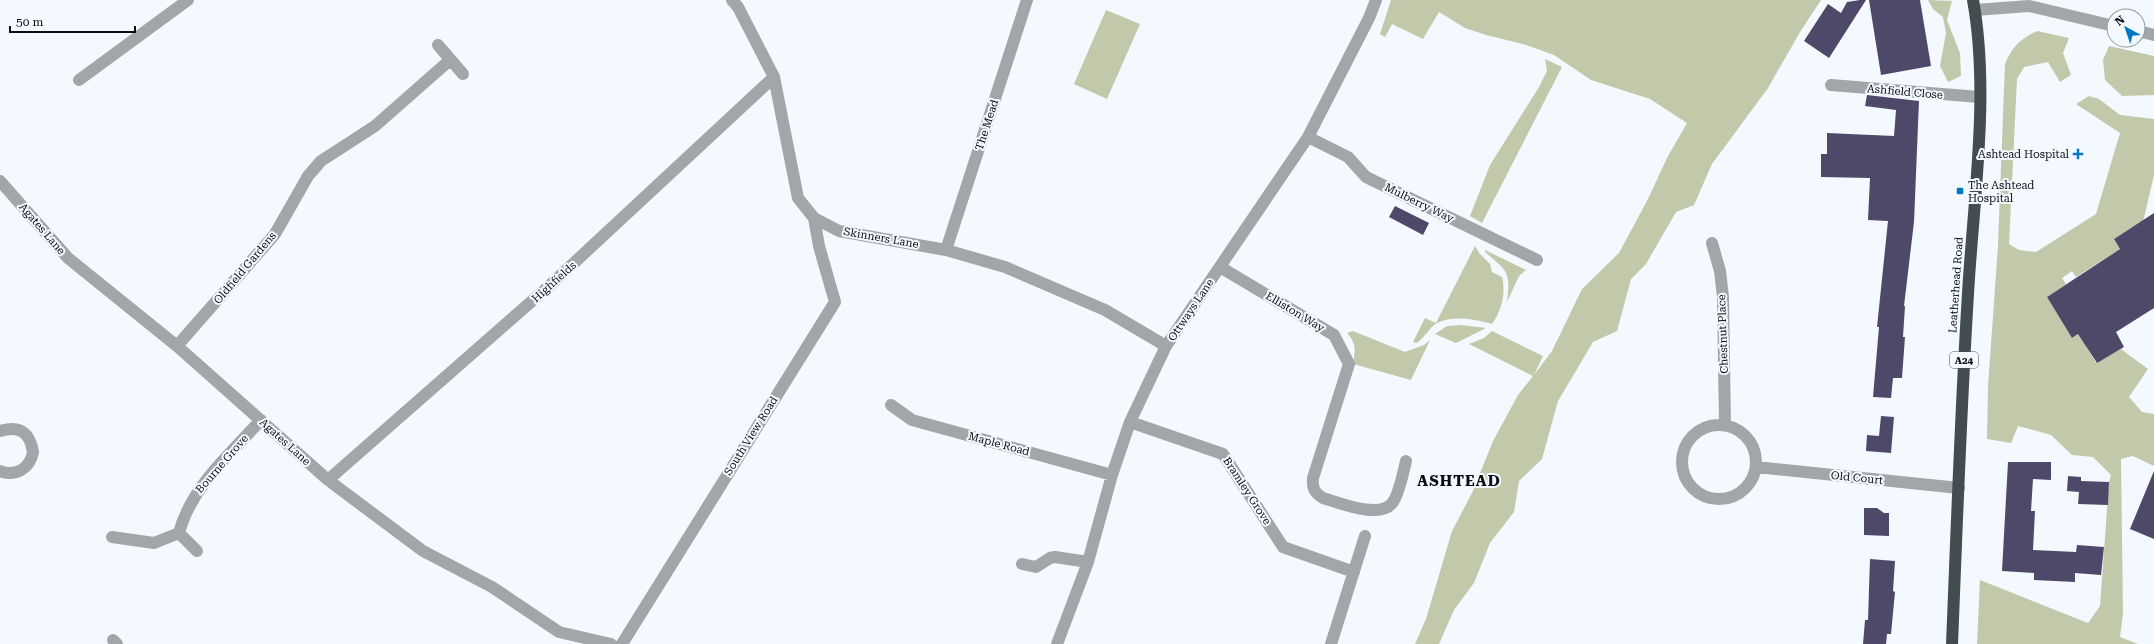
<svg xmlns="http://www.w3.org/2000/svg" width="2154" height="644" font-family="'Roboto Serif',serif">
<rect width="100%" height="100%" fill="#f3f9ff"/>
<path fill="#c1c9aa" d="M 1391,0 L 1821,0 L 1800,32 L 1768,88 L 1712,164 L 1694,205 L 1676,212 L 1646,264 L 1631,279 L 1617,331 L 1593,342 L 1558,401 L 1542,459 L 1519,481 L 1514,512 L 1490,543 L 1474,583 L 1454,610 L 1439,644 L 1415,644 L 1426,619 L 1452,531 L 1472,493 L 1493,441 L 1518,395 L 1533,376 L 1469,344 L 1484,338 L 1492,331 L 1543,356 L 1534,375 L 1552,351 L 1582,289 L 1619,253 L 1648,199 L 1667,158 L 1687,123 L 1650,99 L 1591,80 L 1554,55 L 1523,44 L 1486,35 L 1465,28 L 1439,12 L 1423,39 L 1392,24 L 1385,37 L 1380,34 Z
M 1928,0 L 1952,1 L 1947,20 L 1960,53 L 1961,76 L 1948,82 L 1940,66 L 1946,33 L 1943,17 L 1933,9 Z
M 1106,10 L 1140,24 L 1107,99 L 1074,84 Z
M 2037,31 L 2069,38 L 2063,53 L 2071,75 L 2060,82 L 2048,62 L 2024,67 L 2017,79 L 2009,244 L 2019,250 L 2036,252 L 2096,214 L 2120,133 L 2076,104 L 2089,96 L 2099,99 L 2120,115 L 2154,119 L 2154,175 L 2140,235 L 2132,227 L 2114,239 L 2120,249 L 2076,277 L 2072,271 L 2062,278 L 2066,284 L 2047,297 L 2072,338 L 2079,334 L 2096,363 L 2121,349 L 2148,369 L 2129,397 L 2142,412 L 2154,414 L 2154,466 L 2133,456 L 2121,459 L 2123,614 L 2120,637 L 2138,644 L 1977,644 L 1980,580 L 2088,623 L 2100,606 L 2109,482 L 2111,475 L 2093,457 L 2072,455 L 2051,435 L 2018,426 L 2011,443 L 1987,439 L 1988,387 L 1998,245 L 2005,64 C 2012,47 2020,39 2037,31 Z
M 2109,46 L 2154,56 L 2154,95 L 2122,96 L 2105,80 L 2103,60 Z
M 1545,59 L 1562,67 L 1482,223 L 1470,216 L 1490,165 L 1539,87 L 1547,71 Z
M 1475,246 L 1480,254 L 1490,264 L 1492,272 L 1502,277 C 1506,293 1502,310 1492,324 C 1475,319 1453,315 1437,323 C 1430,327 1424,338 1417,343 L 1413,342 L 1425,318 L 1436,323 Z
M 1485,250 L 1526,270 L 1519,276 L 1507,302 C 1511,271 1507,271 1485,252 Z
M 1461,325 L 1486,328 L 1456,343 L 1435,334 L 1447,326 Z
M 1353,331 L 1405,352 L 1424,345 L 1430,340 L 1411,380 L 1353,364 C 1355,350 1357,344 1347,333 Z"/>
<path fill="#4f4969" d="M 1860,0 L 1866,0 L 1829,58 L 1804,41 L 1828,4 L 1841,13 L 1847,2 Z
M 1869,0 L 1920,0 L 1931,66 L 1881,75 Z
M 1867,95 L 1919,101 L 1914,222 L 1904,306 L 1905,306 L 1903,337 L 1905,337 L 1902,378 L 1893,378 L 1891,398 L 1873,397 L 1879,327 L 1877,327 L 1888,221 L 1868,220 L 1870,178 L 1821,177 L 1821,154 L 1827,154 L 1827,133 L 1894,136 L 1896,110 L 1865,106 Z
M 1395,206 L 1429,223 L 1423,235 L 1389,217 Z
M 2154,213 L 2154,308 L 2116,332 L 2124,347 L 2097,363 L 2078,334 L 2072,338 L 2047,297 L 2120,249 L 2114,239 Z
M 1881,416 L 1894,417 L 1891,453 L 1866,451 L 1867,435 L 1879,436 Z
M 2008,462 L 2051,462 L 2051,480 L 2033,479 L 2031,511 L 2035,511 L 2033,550 L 2076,552 L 2077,545 L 2104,547 L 2101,575 L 2075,573 L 2075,582 L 2034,580 L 2034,573 L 2002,571 Z
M 2154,471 L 2154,539 L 2130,529 Z
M 2068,476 L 2081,477 L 2081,481 L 2109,482 L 2108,505 L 2078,504 L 2079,492 L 2067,491 Z
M 1864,508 L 1877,508 L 1884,513 L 1889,513 L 1889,536 L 1864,535 Z
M 1870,559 L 1895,561 L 1893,591 L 1895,592 L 1891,634 L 1887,634 L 1886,644 L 1863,644 L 1865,620 L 1868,620 Z"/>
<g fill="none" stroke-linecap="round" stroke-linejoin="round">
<path stroke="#a2a6a8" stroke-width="12" d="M 732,0 L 738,7 L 774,77 L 798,198 L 814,218 L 839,231 L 946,250 L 1005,267 L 1105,310 L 1166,346
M 1975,10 L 2029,6 L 2114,26
M 2138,31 L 2154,35
M 438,45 L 463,74
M 79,80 L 188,0
M 1831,85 L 1979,97
M 1308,137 L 1348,157 L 1366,177 L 1537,260
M 0,181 L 68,258 L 177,346 L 328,480 L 423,551 L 492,587 L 559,632 L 611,644
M 1712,243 L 1720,271 L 1723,297 L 1725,425
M 946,250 L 1027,0
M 1220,267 L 1334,335 L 1349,364 L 1313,478 C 1312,489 1315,493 1323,498 C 1340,503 1381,520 1393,502 C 1398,495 1404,470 1406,461
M 177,346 L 275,234 L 308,176 L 321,161 L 375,126 L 450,60
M 891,405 L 912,420 L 1112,475
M 1130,422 L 1223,454 L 1283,547 L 1354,572
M1682 462a37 37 0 1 1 74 0a37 37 0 1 1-74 0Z
M 0,431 C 19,425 30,432 33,452 C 30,469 15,477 0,471
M 1756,467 L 1959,488
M 328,480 L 548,287 L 774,77
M 112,537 L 154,543 L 179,533
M 197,551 L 179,533 C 191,487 230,454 261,420
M 1022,564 L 1036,567 L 1050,558 L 1055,557 L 1088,562
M 113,640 L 117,644
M 622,644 L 835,302 L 819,246 L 814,218
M 1057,644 L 1088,562 L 1112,475 L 1130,422 L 1166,346 L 1308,137 L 1369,18 L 1376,0
M 1331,644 L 1365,536"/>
<path stroke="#434c4f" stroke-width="12" d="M 1952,644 C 1957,522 1961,400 1969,278 C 1975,189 1989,88 1973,0"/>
</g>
<g fill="#0077c1" stroke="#f3f9ff" stroke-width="1.5">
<path d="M2076 148h4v4h4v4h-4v4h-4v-4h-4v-4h4z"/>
<rect x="1956" y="187" width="8" height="8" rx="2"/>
</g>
<g text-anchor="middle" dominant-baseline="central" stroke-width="4" stroke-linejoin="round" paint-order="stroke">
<rect fill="#f3f9ff" stroke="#515458" stroke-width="1" x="1950" y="352" width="28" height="16" rx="3"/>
<g font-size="10" font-weight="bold" fill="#0b0d10">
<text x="1964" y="360">A24</text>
</g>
<g font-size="11" fill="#0b0d10" stroke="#f3f9ff">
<text transform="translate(1905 92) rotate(5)">Ashfield Close</text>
<text transform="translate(987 125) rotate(-72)">The Mead</text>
<text transform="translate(1419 203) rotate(26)">Mulberry Way</text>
<text transform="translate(42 229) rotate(49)">Agates Lane</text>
<text transform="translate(881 238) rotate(10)">Skinners Lane</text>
<text transform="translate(245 268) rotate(-50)">Oldfield Gardens</text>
<text transform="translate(554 282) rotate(-42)">Highfields</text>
<text transform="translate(1956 285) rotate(-86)">Leatherhead Road</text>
<text transform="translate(1191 310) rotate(-56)">Ottways Lane</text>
<text transform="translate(1295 312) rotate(31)">Elliston Way</text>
<text transform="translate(1723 334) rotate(-92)">Chestnut Place</text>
<text transform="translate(751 436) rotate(-58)">South View Road</text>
<text transform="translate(285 442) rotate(42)">Agates Lane</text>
<text transform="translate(999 444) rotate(15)">Maple Road</text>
<text transform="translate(222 464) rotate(-49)">Bourne Grove</text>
<text transform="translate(1857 478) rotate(6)">Old Court</text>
<text transform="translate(1247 491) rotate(57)">Bramley Grove</text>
</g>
<g font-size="11" fill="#0b0d10" stroke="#f3f9ff" text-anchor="end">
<text x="2069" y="154">Ashtead Hospital</text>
<text x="1968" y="185" text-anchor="start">The Ashtead<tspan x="1968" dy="13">Hospital</tspan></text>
</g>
<g font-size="15" font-weight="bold" letter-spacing="1" fill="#0b0d10" stroke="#f3f9ff">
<text x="1459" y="481">ASHTEAD</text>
</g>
</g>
<g transform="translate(2126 28) rotate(320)"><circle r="19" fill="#f3f9ff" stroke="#969b9f"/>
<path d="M0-3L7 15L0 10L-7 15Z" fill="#0077c1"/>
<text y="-6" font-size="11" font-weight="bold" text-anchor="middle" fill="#0b0d10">N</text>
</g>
<path d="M10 26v6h125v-6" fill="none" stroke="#0b0d10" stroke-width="2"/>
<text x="16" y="26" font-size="12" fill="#0b0d10" stroke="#f3f9ff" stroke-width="3" paint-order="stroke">50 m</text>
</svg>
